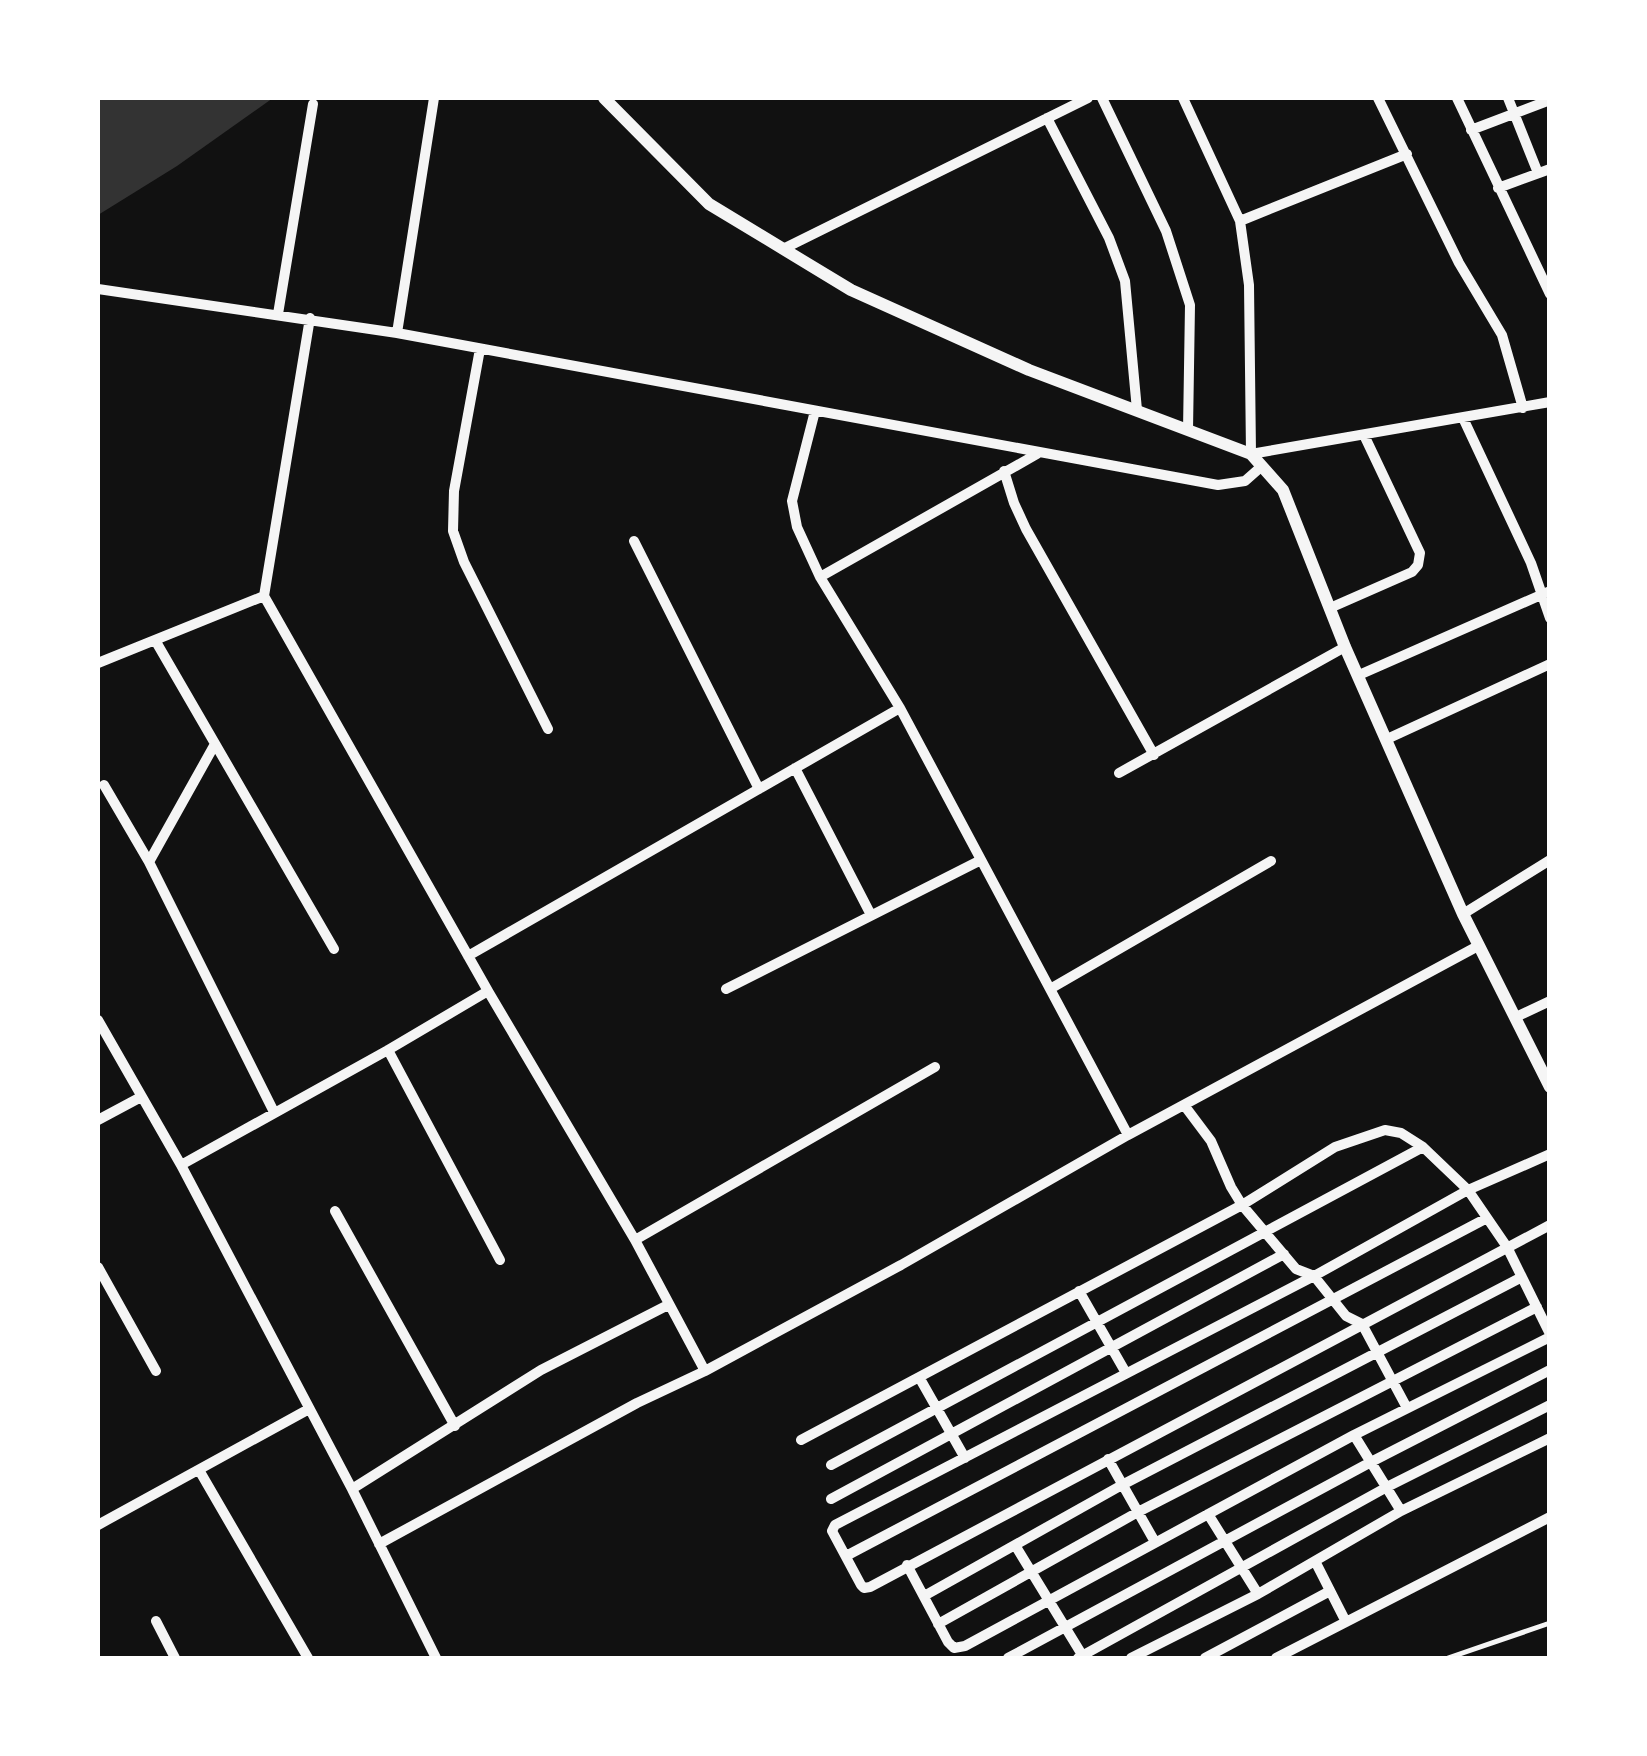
<svg xmlns="http://www.w3.org/2000/svg" width="1647" height="1756" font-family="'Golos Text',sans-serif">
<rect width="100%" height="100%" fill="#111"/>
<path fill="#333" d="M 98,98 L 273,98 L 177,166 L 98,215 Z"/>
<g fill="none" stroke-linecap="round" stroke-linejoin="round">
<path stroke="#f5f5f5" stroke-width="5" d="M 1448,1658 L 1550,1623"/>
<path stroke="#f5f5f5" stroke-width="10" d="M 1102,98 L 1166,231 L 1190,305 L 1188,430
M 1183,98 L 1240,221 L 1249,285 L 1251,454 L 1550,402
M 1378,98 L 1459,263 L 1502,335 L 1523,408
M 1457,98 L 1550,294
M 1508,98 L 1538,173
M 1047,118 L 1109,238 L 1125,281 L 1137,410
M 1471,130 L 1550,100
M 1498,188 L 1550,169
M 1240,221 L 1407,154
M 783,249 L 1088,98
M 98,289 L 397,333 L 1218,485 L 1245,481 L 1262,466
M 278,314 L 313,104
M 310,318 L 264,596 L 488,991
M 397,333 L 434,98
M 480,349 L 454,491 L 453,531 L 464,562 L 548,729
M 815,411 L 792,501 L 797,527 L 820,577 L 900,708 L 1128,1135
M 1463,418 L 1531,563 L 1550,618
M 1004,471 L 1014,503 L 1026,529 L 1154,755
M 634,541 L 759,789
M 820,577 L 1037,454
M 1330,608 L 1412,572 L 1418,565 L 1420,553 L 1364,435
M 155,640 L 334,949
M 98,663 L 264,596
M 1359,675 L 1550,591
M 1387,739 L 1550,664
M 795,768 L 871,915
M 1119,773 L 1345,647
M 104,785 L 149,862 L 274,1112
M 149,862 L 215,744
M 1463,914 L 1550,860
M 468,956 L 900,708
M 726,989 L 981,860
M 1050,989 L 1271,861
M 1516,1017 L 1550,1001
M 98,1020 L 181,1165 L 352,1489 L 436,1658
M 388,1050 L 500,1260
M 1184,1105 L 1211,1141 L 1231,1187 L 1242,1205 L 1296,1269 L 1314,1276 L 1346,1316 L 1362,1324 L 1407,1408
M 98,1120 L 141,1097
M 1550,1154 L 1468,1190 L 1314,1276 L 835,1525 L 832,1531 L 861,1585 L 864,1588 L 870,1587 L 1550,1225
M 181,1165 L 388,1050 L 488,991 L 635,1240 L 705,1371 L 901,1265 L 1128,1135 L 1478,946
M 335,1211 L 455,1426
M 635,1240 L 935,1067
M 98,1267 L 156,1371
M 1079,1291 L 1126,1373
M 919,1377 L 965,1458
M 1354,1435 L 1401,1511
M 801,1440 L 1242,1205 L 1335,1147 L 1385,1130 L 1401,1133 L 1423,1147 L 1468,1190 L 1507,1247 L 1550,1334
M 1108,1459 L 1155,1542
M 831,1465 L 1423,1147
M 199,1470 L 308,1658
M 352,1489 L 541,1370 L 668,1305
M 831,1499 L 1284,1254
M 1208,1514 L 1258,1594
M 98,1525 L 309,1409
M 379,1544 L 637,1403 L 705,1371
M 1015,1545 L 1084,1658
M 846,1556 L 1487,1218
M 1315,1561 L 1346,1622
M 907,1565 L 948,1642 L 954,1648 L 965,1646 L 1354,1435 L 1550,1337
M 924,1596 L 1122,1485 L 1522,1277
M 156,1621 L 175,1658
M 938,1624 L 1138,1512 L 1537,1307
M 1008,1658 L 1371,1462 L 1550,1370
M 1078,1658 L 1387,1487 L 1550,1405
M 1131,1658 L 1258,1594 L 1401,1511 L 1550,1438
M 1205,1658 L 1330,1591
M 1276,1658 L 1550,1517"/>
<path stroke="#f5f5f5" stroke-width="12" d="M 604,98 L 709,204 L 851,290 L 1029,370 L 1251,454 L 1283,490 L 1345,647 L 1463,914 L 1550,1087"/>
</g>
<rect width="1647" height="1756" fill="none" stroke="#ffffff" stroke-width="200"/>
</svg>
